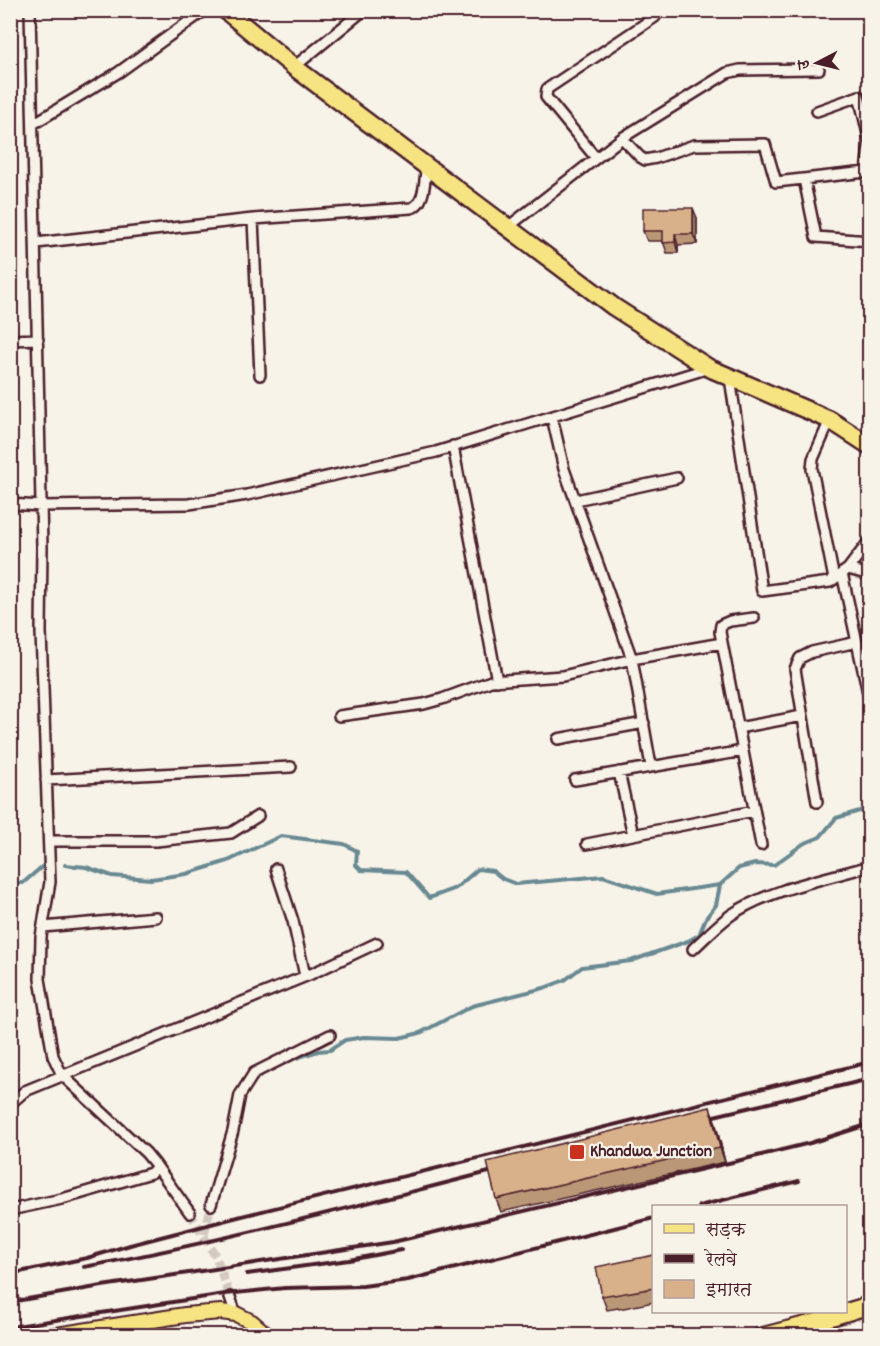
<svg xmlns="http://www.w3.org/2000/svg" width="880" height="1346" font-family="Dekko,'Playpen Sans Deva',sans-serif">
<rect width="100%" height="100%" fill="#f7f3e8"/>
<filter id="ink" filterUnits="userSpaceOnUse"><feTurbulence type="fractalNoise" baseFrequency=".0167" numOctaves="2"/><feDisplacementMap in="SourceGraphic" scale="12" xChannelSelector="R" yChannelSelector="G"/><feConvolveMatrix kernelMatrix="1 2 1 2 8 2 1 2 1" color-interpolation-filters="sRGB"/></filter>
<g filter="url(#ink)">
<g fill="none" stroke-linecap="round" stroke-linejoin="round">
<path stroke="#698992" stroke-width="4" d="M 65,865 L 86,867 L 112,876 L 151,879 L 186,874 L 228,861 L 281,836 L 344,844 L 357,851 L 356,865 L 361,870 L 406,872 L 429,898 L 456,888 L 478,869 L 493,871 L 503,879 L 516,884 L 603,876 L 657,894 L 720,885 L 739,868 L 755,864 L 774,865 L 803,844 L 820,837 L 836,818 L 870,808
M 10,883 L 23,883 L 44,865
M 251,1085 L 261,1074 L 296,1058 L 318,1051 L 330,1050 L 345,1040 L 364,1037 L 399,1038 L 420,1033 L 472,1006 L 544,988 L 565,980 L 582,967 L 631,961 L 688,941 L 699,935 L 706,918 L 716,905 L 720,885
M 184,1336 L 186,1330"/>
<path stroke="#d4c9c2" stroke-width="9" stroke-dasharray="9 4.5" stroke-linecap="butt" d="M 190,1213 L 216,1257 L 230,1297
M 204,1234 L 211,1205"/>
<g stroke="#4a1f2b" stroke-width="14">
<path id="street" d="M 294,67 L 364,10
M 817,111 L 859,96 L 869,138
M 33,124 L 119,72 L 205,10
M 622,138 L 640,157 L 645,160 L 656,158 L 694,145 L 765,144 L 776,182 L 866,172 L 870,138
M 596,158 L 546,97 L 547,89 L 655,17
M 804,179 L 816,237 L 870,241
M 253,219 L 260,375
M 508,227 L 622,138 L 727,73 L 740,70 L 819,69
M 36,243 L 253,219 L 411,208 C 426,204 424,179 427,165
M 10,340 L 38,339
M 730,378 L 762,591 L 830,582 L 848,569 L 870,540
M 552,417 L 564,469 L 632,659 L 651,766
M 830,420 L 813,459 L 812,469 L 834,579
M 453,446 L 497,681
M 576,500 L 677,478
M 10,504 L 41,506 L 189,504 L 247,495 L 436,452 L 709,368
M 848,569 L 870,575
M 842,573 L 870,702
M 754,618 L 730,621 L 721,625 L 720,632 L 761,845
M 339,716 L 424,704 L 442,699 L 491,681 L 563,676 L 632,659 L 722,643
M 738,728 L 802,716
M 558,739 L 644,723
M 619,772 L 633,835
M 46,780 L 291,767
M 575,780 L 743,751
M 817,802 L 795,669 L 800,658 L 812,652 L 857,642
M 49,841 L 156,841 L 231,833 L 258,816
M 587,844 L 754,811
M 276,869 L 293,921 L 305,976
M 43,927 L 156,917
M 693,949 C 705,938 717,925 731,915 C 769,889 825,879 870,866
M 10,1104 L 25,1091 L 311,974 L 377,943
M 155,1164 L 190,1213
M 211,1205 L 233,1131 L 240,1095 L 254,1073 L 330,1035
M 10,1210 L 62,1199 L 151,1173 L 156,1168 L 155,1164 L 146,1153 L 62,1075 L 53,1056 L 40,979 L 41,937 L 50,882 L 41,632 L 42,547 L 30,10
M 230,1297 L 236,1314"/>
</g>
<g stroke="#4a1f2b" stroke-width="18">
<path id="primary" d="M 50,1336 L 185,1315 L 221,1312 L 236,1314 L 252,1322 L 268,1336
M 759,1336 L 821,1320"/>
</g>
<g stroke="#4a1f2b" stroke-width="21">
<path id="highway" d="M 225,10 L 294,67 L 614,307 L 709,368 L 830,420 L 870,446
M 823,1336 L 821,1320 L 870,1305"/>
</g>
<use href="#street" stroke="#f7f3e8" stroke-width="9"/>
<use href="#primary" stroke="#f6e381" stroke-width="14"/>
<use href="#highway" stroke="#f6e381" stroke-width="16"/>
<path stroke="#4a1f2b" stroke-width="4" d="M 697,1120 L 870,1079
M 699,1206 L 799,1181
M 84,1267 C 226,1241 365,1203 505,1168
M 10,1274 L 87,1258 L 130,1245 L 242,1216 L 870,1062
M 247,1274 L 349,1260 L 401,1250
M 10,1302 L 102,1286 L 393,1242 L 737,1161 L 810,1143 L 870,1124
M 10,1327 L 225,1294 L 285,1288 L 363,1286 L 408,1280 L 654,1218"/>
</g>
<path fill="#ba9776" stroke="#4a1f2b" stroke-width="1.5" d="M 697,218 L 697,244 L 678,245 L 678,253 L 667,253 L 663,241 L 647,241 L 643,231 Z
M 715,1121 L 725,1162 L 501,1212 L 496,1199 Z
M 654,1255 L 654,1302 L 619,1309 L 618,1308 L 607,1310 L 602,1296 Z"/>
<path fill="#977b60" stroke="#4a1f2b" stroke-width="1.5" d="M 693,208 L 697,218 L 697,244 L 693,234 Z
M 675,234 L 678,245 L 678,253 L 675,242 Z
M 710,1107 L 715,1121 L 725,1162 L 720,1148 Z"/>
<path fill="#d8b089" stroke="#4a1f2b" stroke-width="1.5" d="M 643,208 L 693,208 L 693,234 L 675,234 L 675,242 L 663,243 L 663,231 L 643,231 Z
M 710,1107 L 720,1148 L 496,1199 L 487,1162 Z
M 654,1255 L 654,1288 L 614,1295 L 613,1294 L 602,1296 L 596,1267 Z"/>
</g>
<rect fill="#c8321e" stroke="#f7f3e8" stroke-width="2" x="569" y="1144" width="16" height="16" rx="3"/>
<g text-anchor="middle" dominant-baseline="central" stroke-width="4.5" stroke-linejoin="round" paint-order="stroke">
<g font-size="18" font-weight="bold" fill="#4a1f2b" stroke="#f7f3e8" text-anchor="start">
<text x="590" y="1152">Khandwa Junction</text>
</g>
</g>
<rect width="880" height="1346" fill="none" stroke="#f7f3e8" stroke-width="36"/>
<rect x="18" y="18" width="844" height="1310" fill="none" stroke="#4a1f2b" stroke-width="2" filter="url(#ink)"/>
<rect x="652" y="1205" width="195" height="108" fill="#f7f3e8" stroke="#b29e9c" stroke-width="1.5"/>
<rect x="664" y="1224" width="30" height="9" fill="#f6e381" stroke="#b29e9c" stroke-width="1.5"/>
<text x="706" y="1235" font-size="18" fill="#4a1f2b">सड़क</text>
<rect x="664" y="1254" width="30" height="9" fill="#4a1f2b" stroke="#b29e9c" stroke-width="1.5"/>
<text x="706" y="1265" font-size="18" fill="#4a1f2b">रेलवे</text>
<rect x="664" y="1280" width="30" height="18" fill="#d8b089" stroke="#b29e9c" stroke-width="1.5"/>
<text x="706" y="1295" font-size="18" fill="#4a1f2b">इमारत</text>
<g transform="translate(817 63) rotate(263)" stroke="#f7f3e8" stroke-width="4.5" paint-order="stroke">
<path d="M0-4.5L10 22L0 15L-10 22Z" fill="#4a1f2b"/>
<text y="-9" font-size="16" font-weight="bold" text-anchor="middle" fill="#4a1f2b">उ</text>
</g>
</svg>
